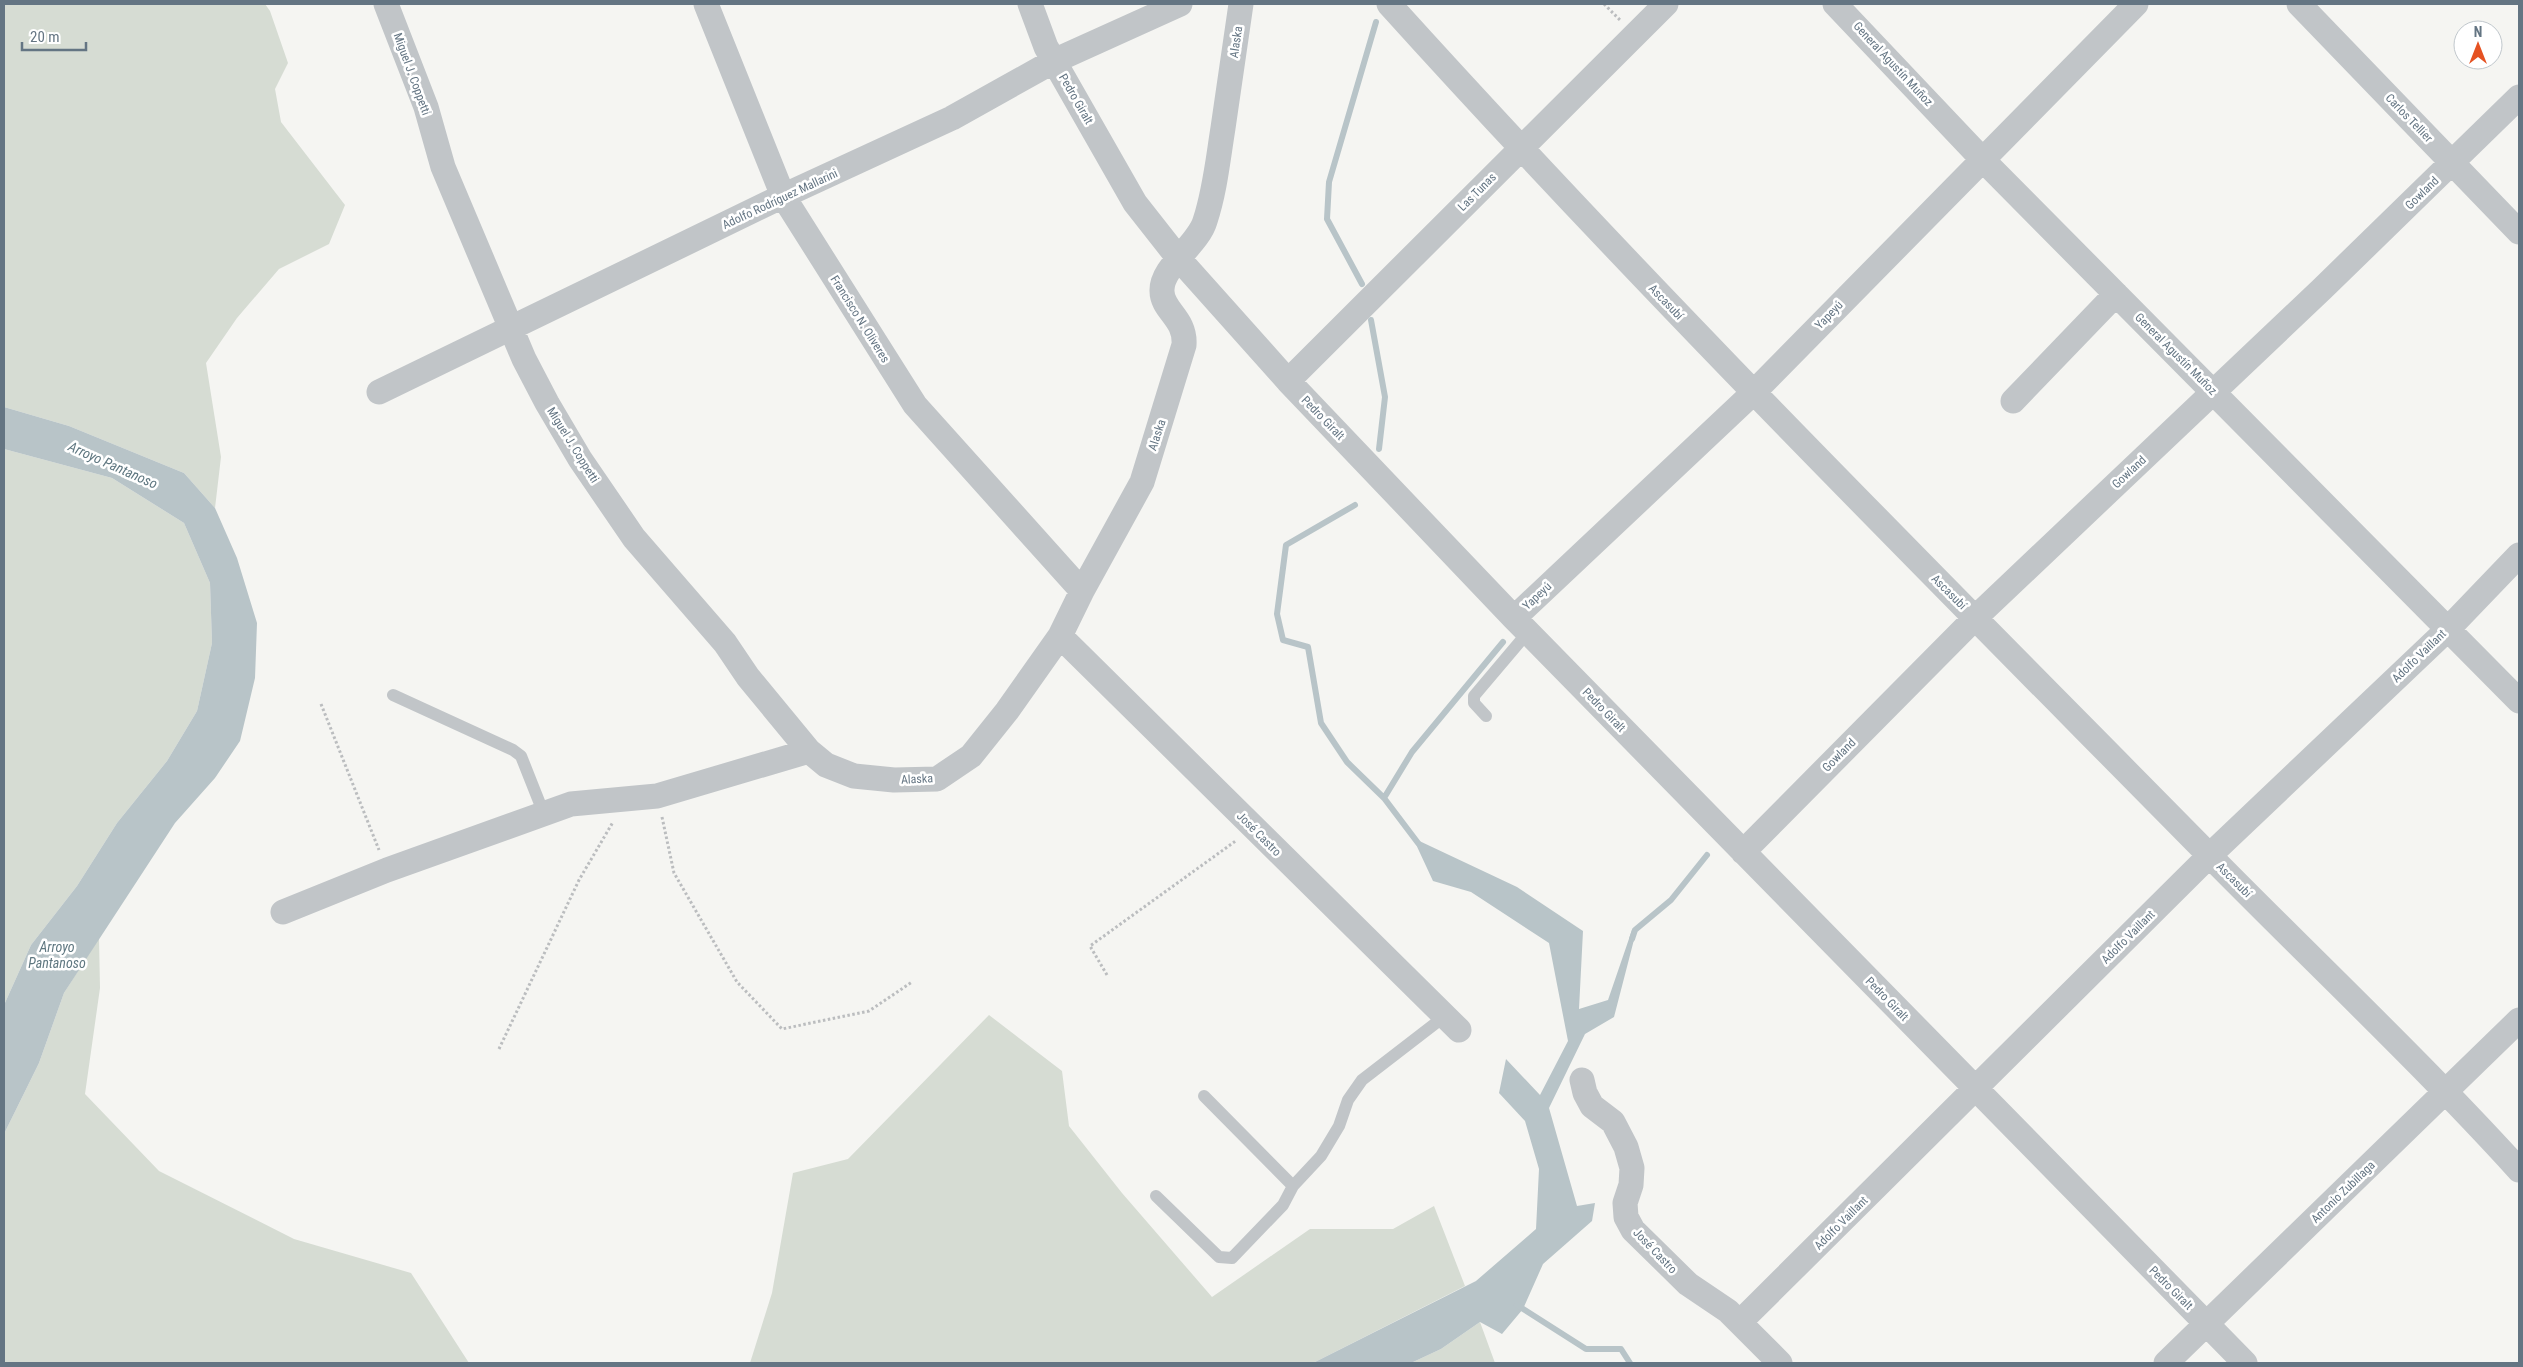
<svg xmlns="http://www.w3.org/2000/svg" width="2523" height="1367" font-family="'Roboto Condensed',sans-serif">
<rect width="100%" height="100%" fill="#f5f5f2"/>
<path fill="#d6dcd3" d="M 4,4 L 265,4 L 270,11 L 288,63 L 275,89 L 281,122 L 345,205 L 329,244 L 279,269 L 237,318 L 206,363 L 221,457 L 215,508 L 184,473 L 69,426 L 4,407 Z
M 4,449 L 112,478 L 184,523 L 210,583 L 212,643 L 197,711 L 167,761 L 117,823 L 77,886 L 31,945 L 4,1005 Z
M 99,938 L 100,988 L 85,1094 L 159,1171 L 294,1239 L 411,1273 L 469,1363 L 4,1363 L 4,1134 L 39,1063 L 64,993 Z
M 989,1015 L 1062,1071 L 1069,1126 L 1122,1193 L 1212,1297 L 1310,1229 L 1393,1229 L 1434,1206 L 1465,1286 L 1313,1363 L 750,1363 L 772,1293 L 793,1173 L 848,1159 Z
M 1480,1322 L 1495,1363 L 1411,1363 L 1441,1349 Z"/>
<path fill="#b8c4c8" d="M 4,407 L 69,426 L 184,473 L 215,508 L 237,558 L 257,623 L 255,678 L 240,741 L 215,778 L 175,823 L 64,993 L 39,1063 L 4,1134 L 4,1005 L 31,945 L 77,886 L 117,823 L 167,761 L 197,711 L 212,643 L 210,583 L 184,523 L 112,478 L 4,449 Z
M 1413,838 L 1517,887 L 1583,931 L 1579,1009 L 1608,1000 L 1632,930 L 1636,932 L 1614,1017 L 1585,1034 L 1549,1108 L 1577,1206 L 1595,1203 L 1592,1221 L 1543,1264 L 1523,1309 L 1502,1334 L 1480,1322 L 1441,1349 L 1411,1363 L 1313,1363 L 1476,1281 L 1536,1229 L 1539,1169 L 1525,1121 L 1499,1093 L 1506,1059 L 1540,1095 L 1568,1041 L 1549,943 L 1471,892 L 1433,881 Z"/>
<g fill="none" stroke-linecap="round" stroke-linejoin="round">
<path stroke="#b8c4c8" stroke-width="6" d="M 1362,284 L 1327,219 L 1329,182 L 1376,22
M 1371,320 L 1385,397 L 1379,449
M 1355,505 L 1286,545 L 1277,614 L 1283,640 L 1308,647 L 1321,723 L 1347,762 L 1384,798 L 1418,843
M 1384,798 L 1412,752 L 1503,642
M 1632,939 L 1635,930 L 1671,900 L 1707,855
M 1517,1305 L 1586,1349 L 1621,1349 L 1630,1363"/>
<path stroke="#bbbdbf" stroke-width="3" stroke-dasharray="2.5 2.5" stroke-linecap="butt" d="M 1604,4 L 1620,20
M 321,704 L 379,850
M 662,817 L 674,873 L 737,982 L 782,1029 L 869,1011 L 912,982
M 1107,975 L 1090,946 L 1237,840
M 499,1049 L 579,880 L 613,822"/>
<path stroke="#c1c5c8" stroke-width="12" d="M 393,695 L 513,750 L 521,756 L 544,814
M 1486,716 L 1474,703 L 1474,696 L 1528,632
M 1204,1096 L 1293,1186
M 1156,1196 L 1219,1257 L 1232,1258 L 1283,1205 L 1293,1186 L 1321,1156 L 1339,1126 L 1348,1100 L 1362,1080 L 1445,1016"/>
<path stroke="#c1c5c8" stroke-width="25" d="M 386,4 L 426,107 L 443,167 L 524,359 L 547,403 L 580,459 L 634,538 L 725,643 L 748,677 L 809,751 L 826,765 L 854,776 L 894,780 L 937,779 L 971,756 L 1007,711 L 1060,636 L 1082,591 L 1142,482 L 1184,345 C 1186,318 1162,311 1162,291 C 1161,267 1198,245 1205,221 C 1215,191 1218,159 1223,128 C 1229,86 1235,45 1241,4
M 706,4 L 783,196 L 915,405 L 1082,591
M 1030,4 L 1046,47 L 1135,203 L 1179,259 L 1288,381 L 1514,618 L 2245,1363
M 1389,4 C 1652,295 1929,571 2204,850 C 2309,957 2418,1059 2519,1170
M 1835,4 L 1982,159 L 2519,701
M 2299,4 L 2519,232
M 1288,381 L 1666,4
M 379,392 L 783,196 L 952,118 L 1054,61 L 1180,4
M 2013,401 L 2116,294
M 1514,618 L 1753,393 L 2136,4
M 1060,636 L 1459,1030
M 1743,852 L 1975,618 L 2322,289 L 2519,97
M 283,912 L 387,870 L 571,804 L 657,796 L 809,751
M 1582,1080 L 1585,1093 L 1592,1106 L 1613,1122 L 1626,1147 L 1632,1168 L 1631,1185 L 1625,1203 L 1626,1217 L 1633,1230 L 1688,1284 L 1728,1311 L 1780,1363
M 1740,1322 L 2209,856 L 2448,629 L 2519,555
M 2166,1363 L 2519,1020"/>
</g>
<g text-anchor="middle" dominant-baseline="central" stroke-width="5" stroke-linejoin="round" paint-order="stroke">
<g font-size="12" fill="#647583" stroke="#fff">
<text transform="translate(1236 42) rotate(-82)">Alaska</text>
<text transform="translate(1893 64) rotate(47)">General Agustín Muñoz</text>
<text transform="translate(412 74) rotate(70)">Miguel J. Coppetti</text>
<text transform="translate(1076 99) rotate(60)">Pedro Giralt</text>
<text transform="translate(2409 118) rotate(46)">Carlos Tellier</text>
<text transform="translate(1477 192) rotate(-45)">Las Tunas</text>
<text transform="translate(2422 193) rotate(-44)">Gowland</text>
<text transform="translate(780 199) rotate(-25)">Adolfo Rodríguez Mallarini</text>
<text transform="translate(1666 302) rotate(46)">Ascasubí</text>
<text transform="translate(1829 315) rotate(-46)">Yapeyú</text>
<text transform="translate(860 319) rotate(58)">Francisco N. Oliveres</text>
<text transform="translate(2176 354) rotate(45)">General Agustín Muñoz</text>
<text transform="translate(1323 418) rotate(46)">Pedro Giralt</text>
<text transform="translate(1157 435) rotate(-72)">Alaska</text>
<text transform="translate(573 445) rotate(58)">Miguel J. Coppetti</text>
<text transform="translate(2129 472) rotate(-43)">Gowland</text>
<text transform="translate(1949 592) rotate(45)">Ascasubí</text>
<text transform="translate(1537 596) rotate(-43)">Yapeyú</text>
<text transform="translate(2419 656) rotate(-44)">Adolfo Vaillant</text>
<text transform="translate(1604 710) rotate(46)">Pedro Giralt</text>
<text transform="translate(1839 755) rotate(-45)">Gowland</text>
<text transform="translate(917 779) rotate(-3)">Alaska</text>
<text transform="translate(1259 834) rotate(45)">José Castro</text>
<text transform="translate(2234 880) rotate(45)">Ascasubí</text>
<text transform="translate(2128 937) rotate(-45)">Adolfo Vaillant</text>
<text transform="translate(1887 999) rotate(46)">Pedro Giralt</text>
<text transform="translate(2343 1192) rotate(-44)">Antonio Zubillaga</text>
<text transform="translate(1841 1223) rotate(-45)">Adolfo Vaillant</text>
<text transform="translate(1655 1251) rotate(46)">José Castro</text>
<text transform="translate(2171 1288) rotate(45)">Pedro Giralt</text>
</g>
<g font-size="14" font-style="italic" fill="#5f7780" stroke="#fff">
<text transform="translate(113 465) rotate(24)">Arroyo Pantanoso</text>
<text x="57" y="947">Arroyo<tspan x="57" dy="16">Pantanoso</tspan></text>
</g>
</g>
<rect width="2523" height="1367" fill="none" stroke="#647583" stroke-width="10"/>
<g transform="translate(2478 45)"><circle r="24" fill="#ffffff" stroke="#c1c8cd"/>
<path d="M0-4L9 19L0 12L-9 19Z" fill="#e55222"/>
<text y="-8" font-size="14" font-weight="bold" text-anchor="middle" fill="#647583">N</text>
</g>
<path d="M22 42v8h64v-8" fill="none" stroke="#647583" stroke-width="2.5"/>
<text x="30" y="42" font-size="15" fill="#647583" stroke="#ffffff" stroke-width="4" paint-order="stroke">20 m</text>
</svg>
